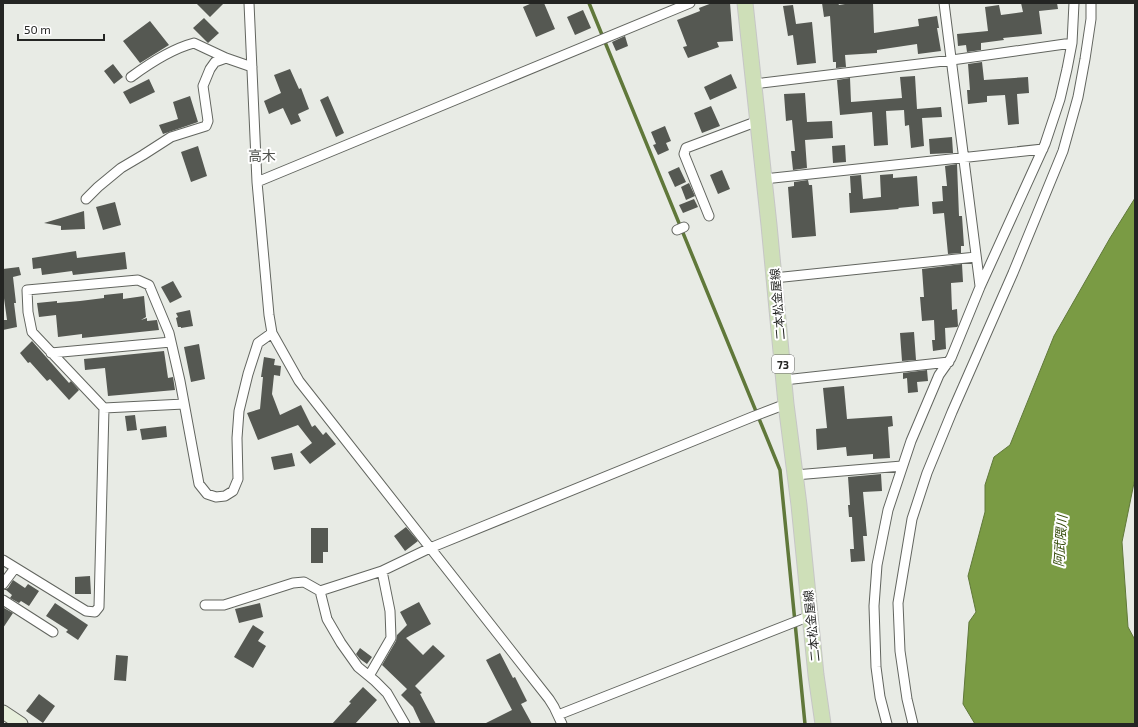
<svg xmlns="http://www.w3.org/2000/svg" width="1138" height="727" font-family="'Exo 2','Noto Sans JP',sans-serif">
<rect width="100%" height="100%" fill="#e8ebe5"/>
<path fill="#7a9b44" stroke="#60783a" d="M 1135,198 L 1135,478 L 1122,542 L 1128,627 L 1135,640 L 1135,724 L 975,724 L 963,704 L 969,622 L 976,612 L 968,576 L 985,512 L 985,485 L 994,457 L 1010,445 L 1054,336 L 1110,238 Z"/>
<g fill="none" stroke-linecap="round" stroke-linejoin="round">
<path stroke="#60783a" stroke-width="3.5" d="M 589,3 L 780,470 L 805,724"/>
</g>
<path fill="#555852" d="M 196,3 L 224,3 L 210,17 Z
M 532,3 L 544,3 L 555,29 L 536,37 L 523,7 Z
M 712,3 L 730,3 L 733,41 L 717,42 L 719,47 L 688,58 L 683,47 L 687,46 L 677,20 L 700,11 L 699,8 Z
M 822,3 L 838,3 L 839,5 L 851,3 L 873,3 L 874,33 L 919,26 L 918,19 L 937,16 L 939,28 L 937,28 L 941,51 L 918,54 L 917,44 L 877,50 L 877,53 L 845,55 L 846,67 L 836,68 L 836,62 L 833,62 L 830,16 L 824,17 Z
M 1021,3 L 1057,3 L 1058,9 L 1039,11 L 1042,34 L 1003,38 L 1004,40 L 981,43 L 981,50 L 967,52 L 966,45 L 958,46 L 957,34 L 988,31 L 985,7 L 999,5 L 1001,15 L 1023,12 Z
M 793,5 L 796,24 L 812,22 L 816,63 L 797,65 L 793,35 L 788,36 L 783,6 Z
M 583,10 L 591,28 L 575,35 L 567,17 Z
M 204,18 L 219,33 L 208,43 L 193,28 Z
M 150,21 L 169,45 L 140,63 L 123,41 Z
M 625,36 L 628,46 L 616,51 L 612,42 Z
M 982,62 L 984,80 L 1028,77 L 1029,93 L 1017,94 L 1019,124 L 1008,125 L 1005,95 L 987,96 L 987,102 L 968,104 L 967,90 L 970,90 L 968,64 Z
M 113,64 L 123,77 L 114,84 L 104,71 Z
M 290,69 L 299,89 L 301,88 L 309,109 L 298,114 L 301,121 L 291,125 L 283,108 L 269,114 L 264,101 L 281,93 L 274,75 Z
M 731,74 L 737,88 L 710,100 L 704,87 Z
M 915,76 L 917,109 L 941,107 L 942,117 L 922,118 L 924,146 L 911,148 L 909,125 L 905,126 L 904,110 L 886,111 L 888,145 L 874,146 L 872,112 L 840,115 L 837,80 L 850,78 L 851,102 L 902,98 L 900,77 Z
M 149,79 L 155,92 L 130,104 L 123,92 Z
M 805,93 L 807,122 L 832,121 L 833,138 L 805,140 L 807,168 L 793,170 L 791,151 L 795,151 L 792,120 L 786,121 L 784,94 Z
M 190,96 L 198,122 L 163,134 L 159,125 L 178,119 L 173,102 Z
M 328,96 L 344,133 L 336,137 L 320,100 Z
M 711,106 L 720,126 L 702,133 L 694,113 Z
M 665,126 L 671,141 L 666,143 L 669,150 L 658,155 L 653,145 L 656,144 L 651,132 Z
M 952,137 L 953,153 L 930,154 L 929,139 Z
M 845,145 L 846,162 L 833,163 L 832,146 Z
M 198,146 L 207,176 L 191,182 L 181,152 Z
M 957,164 L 959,216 L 962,216 L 964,246 L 961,246 L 961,253 L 948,254 L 944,213 L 933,214 L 932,202 L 943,201 L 942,186 L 947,186 L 945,166 Z
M 679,167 L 686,182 L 675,187 L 668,172 Z
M 722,170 L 730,189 L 718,194 L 710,175 Z
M 893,174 L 893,178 L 917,176 L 919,206 L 898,208 L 899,209 L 850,213 L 849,193 L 851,193 L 850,176 L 861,175 L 863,199 L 881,197 L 880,175 Z
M 808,180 L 809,185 L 812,185 L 816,236 L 792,238 L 788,187 L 794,186 L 794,182 Z
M 689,183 L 695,196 L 686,200 L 681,187 Z
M 694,199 L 698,207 L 683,213 L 679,205 Z
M 115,202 L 121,225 L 103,230 L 96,207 Z
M 84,211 L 85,229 L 61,230 L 61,226 L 44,223 Z
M 76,251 L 77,258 L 125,252 L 127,269 L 73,275 L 72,271 L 42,275 L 41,268 L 33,269 L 32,258 Z
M 962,264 L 963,282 L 951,283 L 952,310 L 957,309 L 958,326 L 957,327 L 945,328 L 946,349 L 933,351 L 932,340 L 935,340 L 934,320 L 922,321 L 920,297 L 924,297 L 922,269 Z
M 19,267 L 21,275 L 13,277 L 16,303 L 14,303 L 17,327 L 3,330 L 3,320 L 7,320 L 3,291 L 3,269 Z
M 173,281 L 182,297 L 170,303 L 161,287 Z
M 123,293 L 123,299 L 144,296 L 146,317 L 141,320 L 147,318 L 147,321 L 157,320 L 159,330 L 82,338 L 82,334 L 58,337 L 56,315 L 39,317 L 37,303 L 57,301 L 57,303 L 80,301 L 104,298 L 104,295 Z
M 190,310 L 193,326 L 181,328 L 181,327 L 178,327 L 176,318 L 178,317 L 176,313 Z
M 914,332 L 916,360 L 902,361 L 900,333 Z
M 32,341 L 69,383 L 71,381 L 79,390 L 69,400 L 50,379 L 47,381 L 30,362 L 28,363 L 20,353 Z
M 199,344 L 205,379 L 191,382 L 184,347 Z
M 164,351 L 168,378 L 173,377 L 175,390 L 108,396 L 105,368 L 85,370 L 84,359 Z
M 264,357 L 275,359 L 274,365 L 281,366 L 280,376 L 274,375 L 272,394 L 280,415 L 301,405 L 312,427 L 315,425 L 323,435 L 326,432 L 336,444 L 310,464 L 300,452 L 312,443 L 298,425 L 258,440 L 247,413 L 260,409 L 263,377 L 261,377 Z
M 927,370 L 928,381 L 917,382 L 918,392 L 908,393 L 907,378 L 903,379 L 903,373 Z
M 844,386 L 847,419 L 892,416 L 893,426 L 888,427 L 890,458 L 873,459 L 873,454 L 847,456 L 846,447 L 817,450 L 816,429 L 827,428 L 823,388 Z
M 135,415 L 137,430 L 127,431 L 125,416 Z
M 166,426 L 167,437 L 142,440 L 140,429 Z
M 292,453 L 295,466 L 274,470 L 271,457 Z
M 881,474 L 882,491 L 863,492 L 867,536 L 863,536 L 865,561 L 851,562 L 850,549 L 854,549 L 852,517 L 849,517 L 848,505 L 850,505 L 848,477 Z
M 406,527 L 418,541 L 405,551 L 394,536 Z
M 311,528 L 328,528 L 328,552 L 323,552 L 323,563 L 311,563 Z
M 90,576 L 91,594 L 75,594 L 75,577 Z
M 13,580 L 25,588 L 28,584 L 39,591 L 29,606 L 21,601 L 19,603 L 10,598 L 12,595 L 6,590 L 3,590 L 8,588 Z
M 419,602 L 431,624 L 406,638 L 423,655 L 433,645 L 445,656 L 415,686 L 422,693 L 420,694 L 436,724 L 421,724 L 413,707 L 401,695 L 407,689 L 382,665 L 396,641 L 397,635 L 407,625 L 400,612 Z
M 55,603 L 88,625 L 78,640 L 66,632 L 68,630 L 46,616 Z
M 260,603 L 263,617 L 239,623 L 235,609 Z
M 4,608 L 13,613 L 3,628 L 3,609 Z
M 253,625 L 264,632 L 258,641 L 266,646 L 253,668 L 234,657 Z
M 360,648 L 372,657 L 367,664 L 360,659 L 356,654 Z
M 500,653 L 513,678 L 515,677 L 527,701 L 521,704 L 532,724 L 484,724 L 512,710 L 486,660 Z
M 116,655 L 128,656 L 126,681 L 114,680 Z
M 363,687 L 377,700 L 355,724 L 332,724 L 351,703 L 349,702 Z
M 39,694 L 55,706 L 43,723 L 26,711 Z"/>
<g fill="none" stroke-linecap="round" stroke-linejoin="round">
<g stroke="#62655f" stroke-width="11">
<path id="street" d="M 249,3 L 257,182 L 269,315 L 272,333 L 299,381 L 549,699 L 554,707 L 562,724
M 944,3 L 980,286
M 131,77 C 150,63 171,49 194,43 L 226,58 L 252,67
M 754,84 L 952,60 L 1072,43
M 764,179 L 1043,149
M 257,182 L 690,3
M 86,199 L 98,187 L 121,168 L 143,155 L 171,137 L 206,126 L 208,121 L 203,86 L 210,69 L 215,62 L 226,58
M 709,216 L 684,154 L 686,148 L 758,121
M 677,230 L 684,227
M 774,278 L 976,257
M 51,353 L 171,342
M 784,380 L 949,362
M 104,408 L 184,404
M 795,475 L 902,466
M 3,560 L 86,611 L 95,612 L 99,607 L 104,408 L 32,332 L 28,312 L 27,290 L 138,280 L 149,285 L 169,333 L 180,381 L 199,484 L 207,494 L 216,497 L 225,496 L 233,491 L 238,479 L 237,438 L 239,411 L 248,374 L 258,343 L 272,333
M 3,584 L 15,568
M 3,600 L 53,632
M 205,605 L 224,605 L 293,583 L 304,582 L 320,591
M 369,676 L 391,638 L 390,611 L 382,571
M 558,715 L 810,616
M 405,724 L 387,693 L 375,681 L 358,667 L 341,643 L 327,619 L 320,591 L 382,571 L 430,548 L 752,417 L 786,404
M 887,724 L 880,697 L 876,667 L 874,606 L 877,565 L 888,510 L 911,441 L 939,375 L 951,358 L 980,287 L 1045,144 L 1060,99 L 1067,69 L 1072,43 L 1074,3
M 913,724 L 907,699 L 900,651 L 898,603 L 912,519 L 927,473 L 952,412 L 1013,273 L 1063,151 L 1078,97 L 1085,59 L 1091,19 L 1091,3"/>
</g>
<g stroke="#62655f" stroke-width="15">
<path id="secondary" d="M 3,712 L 21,724"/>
</g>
<g stroke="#c6c6c6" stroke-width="17">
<path id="primary" d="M 745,3 L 769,225 L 786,404 L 799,505 L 816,675 L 823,724"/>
</g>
<use href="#street" stroke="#fff" stroke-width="9"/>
<use href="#secondary" stroke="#e7efdc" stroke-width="13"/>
<use href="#primary" stroke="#cedfb8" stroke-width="15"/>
</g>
<g text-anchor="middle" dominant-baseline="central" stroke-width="4" stroke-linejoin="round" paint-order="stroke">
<rect fill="#fff" stroke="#666665" stroke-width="1" x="772" y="355" width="22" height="18" rx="3"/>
<g font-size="11" font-weight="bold" fill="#242523">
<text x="783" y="364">73</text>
</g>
<g font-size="12" fill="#242523" stroke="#fff">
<text transform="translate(777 304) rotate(-95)">二本松金屋線</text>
<text transform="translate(811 626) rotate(-96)">二本松金屋線</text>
</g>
<g font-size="13" font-style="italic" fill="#374d0d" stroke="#fff">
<text transform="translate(1060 541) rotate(-86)">阿武隈川</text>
</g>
<g font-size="14" fill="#51534e" stroke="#fff">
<text x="262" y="155">高木</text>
</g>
</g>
<rect width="1138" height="727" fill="none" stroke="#242523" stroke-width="8"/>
<path d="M18 34v6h86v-6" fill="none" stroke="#242523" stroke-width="2"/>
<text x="24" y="34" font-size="12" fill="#242523" stroke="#ffffff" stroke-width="3" paint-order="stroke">50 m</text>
</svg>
